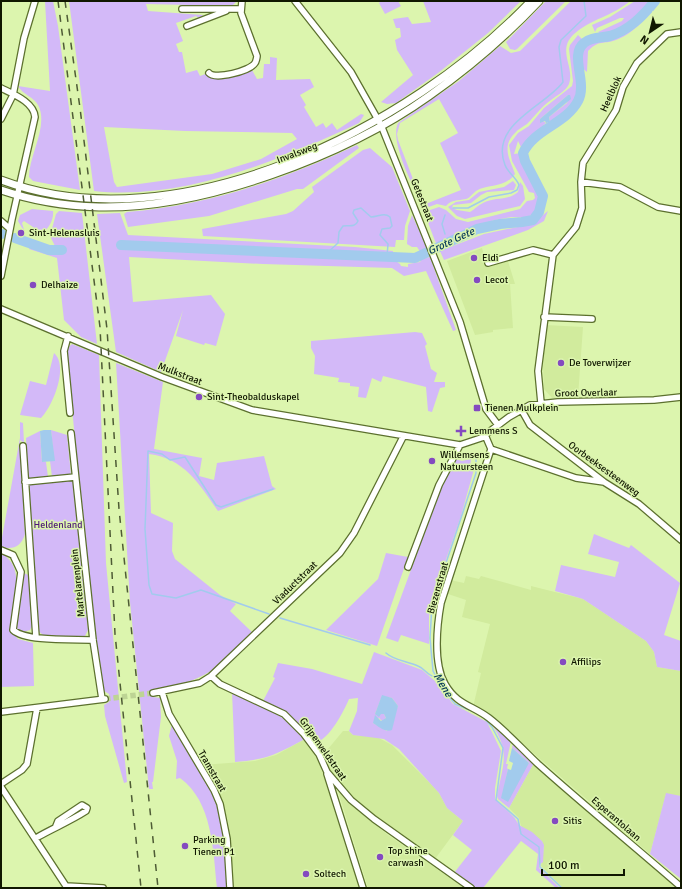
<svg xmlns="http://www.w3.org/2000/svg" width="682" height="889" font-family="Signika,sans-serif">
<rect width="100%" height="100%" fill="#dcf5ae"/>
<path fill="#d1eb9d" d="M 482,248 L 487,266 L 508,261 L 515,284 L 510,284 L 513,328 L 493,330 L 493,332 L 475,335 L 447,261 Z
M 546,325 L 583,327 L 578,397 L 552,398 L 544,389 L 543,366 Z
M 466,576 L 479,579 L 481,576 L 531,590 L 531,586 L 583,599 L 646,641 L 654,652 L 657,667 L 681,671 L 681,796 L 666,794 L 650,854 L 488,714 L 473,707 L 481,673 L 478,672 L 490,624 L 462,617 L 466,600 L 445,593 L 450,580 L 464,583 Z
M 343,731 L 349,731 L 353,735 L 377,737 L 392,745 L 432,785 L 439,793 L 447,808 L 463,821 L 435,859 L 355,801 L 330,770 L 323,755 Z
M 305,739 L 319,762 L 359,888 L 233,888 L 228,821 L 221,798 L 202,765 L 255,761 L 276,755 Z
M 534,763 L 544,774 L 677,888 L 563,888 L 541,866 L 544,847 L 542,841 L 521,826 L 519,818 L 509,808 Z
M 337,788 L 360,812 L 388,835 L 464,888 L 368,888 Z"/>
<path fill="#d3b9f8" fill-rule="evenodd" d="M 45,1 L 53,1 L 58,26 L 80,190 L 33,181 L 29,177 C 29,155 49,125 38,105 C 34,97 23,95 18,86 L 50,91 Z
M 69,1 L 237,1 L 232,6 L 146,4 L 148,11 L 203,15 L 200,19 L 196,16 L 176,23 L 183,41 L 176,44 L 179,52 L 182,52 L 186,73 L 197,70 L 200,76 L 208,73 L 210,77 C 225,79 238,73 252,70 L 257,79 L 263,78 L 264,64 L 270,64 L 270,57 L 277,58 L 276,80 L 310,79 L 314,87 L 300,95 L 306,105 L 304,107 L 316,127 L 323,123 L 326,128 L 332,123 L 337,130 L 361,114 L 364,115 L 359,123 C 280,160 183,201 94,191 ZM 104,127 L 185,131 L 292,133 L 297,139 L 261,159 L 212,174 L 117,187 L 114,182 Z
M 381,1 L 398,1 L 401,6 L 385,14 L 379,3 Z
M 423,1 L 521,1 L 488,33 L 438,73 L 396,103 L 387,104 L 381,102 L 413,75 L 397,50 L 395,40 L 401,37 L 400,28 L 396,28 L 393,19 L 408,17 L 412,24 L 431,22 Z
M 546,1 L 566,1 L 517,49 L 515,50 L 510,49 L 506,42 Z
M 571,1 L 630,1 C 613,16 590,19 573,35 C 557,51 575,67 569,84 C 566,91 556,96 551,100 C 541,107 535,116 527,124 C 523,127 518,129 515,133 C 501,146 510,160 515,174 C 504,189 489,183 476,191 C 472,194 470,198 466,199 C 457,201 452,199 446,206 L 437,204 L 423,209 C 415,188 389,143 398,123 L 459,81 L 500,46 L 511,53 L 520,51 ZM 439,99 L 458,133 L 440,143 L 461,190 L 423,205 L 398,140 L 397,134 L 400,123 Z
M 635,1 L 652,1 C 637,18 623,30 601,34 L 598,32 L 622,21 L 624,18 L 620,18 L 597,28 L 595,32 L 592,25 L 610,17 Z
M 643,22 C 634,29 627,36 616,40 C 602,45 600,39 588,51 L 587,72 C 582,68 580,65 580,59 C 579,38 605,41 619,36 C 627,34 635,27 643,22 Z
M 578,35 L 583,40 C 564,64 594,86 564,111 C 560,115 555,121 550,122 L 549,117 L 567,103 L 570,95 L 568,95 L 540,119 L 546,123 L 532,136 L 522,149 L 518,141 L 514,154 L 521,153 C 522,175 547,188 537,211 L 528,217 L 512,217 L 495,220 L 465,229 L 465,231 L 448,238 L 442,244 L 438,246 L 435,241 L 424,212 L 439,207 L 446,210 L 456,219 L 468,222 L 520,209 L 527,201 L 533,200 L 535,198 L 534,193 L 529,192 L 512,161 L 509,145 L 518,133 L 529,126 L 544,108 L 572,86 L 573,81 L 569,49 L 570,45 Z
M 357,145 L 359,148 L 303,189 L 297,189 L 209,216 L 128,227 L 124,214 L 127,212 C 207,206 285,179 357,145 Z
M 370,148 L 392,167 L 410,211 L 405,226 L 404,240 L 396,240 L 395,247 L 203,236 L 202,229 L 286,214 L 293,211 L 314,192 L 312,187 L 363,150 Z
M 513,181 L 516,185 L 514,190 L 487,192 L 481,195 L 471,203 L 453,205 L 452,208 L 457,210 L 470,212 C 474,210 478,205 483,203 C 494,197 508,201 518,192 L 520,182 L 523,186 L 525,199 L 520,206 L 465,219 L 457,216 L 448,207 L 456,202 L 469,200 L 479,192 L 504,187 Z
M 32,209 L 53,211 C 54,219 49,229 42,233 L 24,221 L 22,223 L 25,233 L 18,221 L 20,215 Z
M 59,211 L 82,213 L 97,344 L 81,337 L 64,320 L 57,258 L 29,249 L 30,246 C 42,251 51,257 64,253 L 62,246 L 55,246 L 50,236 L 56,214 Z
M 548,211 L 544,221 L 528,230 L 444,260 L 440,251 L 484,234 L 532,224 Z
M 120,213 L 128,235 L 355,247 L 393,251 L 393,254 L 123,241 L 120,243 L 120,246 L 124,248 L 150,248 L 242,254 L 393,259 L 400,264 L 401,266 L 408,267 L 408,264 L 420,262 L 422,259 L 430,257 L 456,330 L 453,331 L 426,271 L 404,276 L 392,268 L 263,264 L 129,257 L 133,302 L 211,295 L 225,314 L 216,346 L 205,343 L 204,345 L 176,336 L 183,310 L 161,372 L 116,352 L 97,214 Z
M 412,215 L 427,248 L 421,253 L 417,247 L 412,247 L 407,244 L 408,226 Z
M 415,332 L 422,333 L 427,344 L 425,346 L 431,369 L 437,373 L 434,382 L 445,382 L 445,387 L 440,388 L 432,412 L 428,411 L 426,387 L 383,376 L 381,382 L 372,378 L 366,398 L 358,397 L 359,387 L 350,386 L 350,383 L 338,382 L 339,378 L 314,374 L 315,356 L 311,348 L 311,341 Z
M 72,344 L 99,355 L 106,563 L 127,782 L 124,783 L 105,716 L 104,705 L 109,702 L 109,694 L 104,691 L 92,607 L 66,349 Z
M 54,353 C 69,366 53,406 41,418 L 20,415 L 30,381 L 46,385 Z
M 116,363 L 163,382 L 154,449 L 202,458 L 199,476 L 214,480 L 217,463 L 264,456 L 272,486 L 276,489 L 218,511 C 200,485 184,458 149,454 L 151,513 L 173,523 L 172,551 L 175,559 L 220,595 L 236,604 L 230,611 L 253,633 C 225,660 214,676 174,686 C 166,688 161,690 153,690 L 153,697 L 160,698 L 161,717 L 153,782 L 152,782 L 153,789 L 149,789 L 130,602 Z
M 20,422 L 23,423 L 24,443 L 20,440 L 25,534 C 21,547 13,550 1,547 L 1,543 L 20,438 Z
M 51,430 L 67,435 L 71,475 L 52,477 L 50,461 L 54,460 Z
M 40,431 L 42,462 L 46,462 L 48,477 L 28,480 L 26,438 Z
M 455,459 L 462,461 L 471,459 L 470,467 L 474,469 L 461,516 L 431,603 L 429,616 L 429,644 L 401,635 L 398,642 L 386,638 L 442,485 Z
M 74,480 L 88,630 L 84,638 L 43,635 L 37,630 L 27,484 Z
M 594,534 L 629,548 L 631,545 L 680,583 L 664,635 L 681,641 L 681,671 L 657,667 L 654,652 L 646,641 L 583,599 L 555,591 L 561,565 L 615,577 L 619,562 L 588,554 Z
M 1,553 C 29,569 10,606 12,632 L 18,639 L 33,643 L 34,686 L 1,687 Z
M 386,553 L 408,557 L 377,646 L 326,630 L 378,579 Z
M 24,573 L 28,575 L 29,578 L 32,626 L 30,630 L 23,632 L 15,627 L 22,575 Z
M 374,652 L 422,670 L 435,681 L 453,704 L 487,722 L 501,751 L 495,788 L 495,799 L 514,817 L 519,825 L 532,832 L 542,841 L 544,845 L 543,862 L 539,865 L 539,868 L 560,888 L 556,888 L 536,870 L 538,854 L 521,841 L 483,888 L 473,888 L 454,873 L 472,850 L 453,835 L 463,821 L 447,808 L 439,793 L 399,749 L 384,739 L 353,735 L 349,731 L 357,711 L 358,698 L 349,699 C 344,711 329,740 315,743 L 288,714 L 263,701 L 275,678 L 273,677 L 278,663 L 312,669 L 362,684 ZM 382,696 L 392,698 L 398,706 L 387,731 L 373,723 L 379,718 L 382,721 L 386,718 L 384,714 L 375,714 Z
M 232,692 C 261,706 284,713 305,739 C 277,754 266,760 235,762 Z
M 491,723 L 511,741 L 506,764 L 508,764 L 507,768 L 508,769 L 502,798 L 529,763 L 512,748 L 513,743 L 534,763 L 509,808 L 498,799 L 497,796 C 503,764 511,752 491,723 Z
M 172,724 L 216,800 L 223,828 L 227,888 L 217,888 C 213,851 213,802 180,778 L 176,779 L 177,761 L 169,736 Z
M 666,793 L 681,796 L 681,879 L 650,854 Z"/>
<path fill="#a2cbed" d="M 568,95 L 570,95 L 571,99 L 549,117 L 550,122 L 546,123 L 545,121 L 540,123 L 540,119 Z
M 44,430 L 51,430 L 55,461 L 42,462 L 40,431 Z
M 382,695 L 392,698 L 398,706 L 392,730 C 386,733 379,727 373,723 L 375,715 L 381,721 L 386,718 L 384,714 L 381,714 L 379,717 L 375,714 Z
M 512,748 L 529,763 L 508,802 L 501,798 L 508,769 L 511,770 L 513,763 L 509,761 Z"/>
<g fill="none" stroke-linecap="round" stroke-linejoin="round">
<path stroke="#a2cbed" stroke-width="1.5" d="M 453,208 L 468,208 L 489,197 L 511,193 L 517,190 L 519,185 C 516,177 508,173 505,165 C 489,124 546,106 563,82 L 559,47 L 561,40 L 586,16 L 584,1
M 445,234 L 442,224 L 445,215
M 447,239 L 449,242
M 327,253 L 338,243 L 339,232 L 343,226 C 349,225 355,228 358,221 L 353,213 L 354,210 L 361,208 L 371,217 C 378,217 384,212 390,217 L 392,226 L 390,228 L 382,229 L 380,235 L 388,244 L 387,256
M 423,254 L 424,258
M 476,459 L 476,473 L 432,605 L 430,638 L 433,671 L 443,689 L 455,704 L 479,714
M 269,614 L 201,590 L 176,598 L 152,594 L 149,585 L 145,529 L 148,451 L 162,454 L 170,460 L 185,457 L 216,505 L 221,507 L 273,489
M 280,618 L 370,645
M 386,653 C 395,661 407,661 418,666 C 426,669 427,676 436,677
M 483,717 L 492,727 L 503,748 L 496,800 L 518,819 L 521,834 L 539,847 L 540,867 L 562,888"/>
<path stroke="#a2cbed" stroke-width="10" d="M 1,234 L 2,234
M 15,238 L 49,250 L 62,250
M 121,245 L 415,258 L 477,229 L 500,224 L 522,222 L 533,220 L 539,212 L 543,196 L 525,161 L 523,153 C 534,129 566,124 578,101 C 588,83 569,55 584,43 C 591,37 601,38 610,36 C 629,30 642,17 655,1"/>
<path stroke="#bdd494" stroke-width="5.5" stroke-dasharray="5.5 3" stroke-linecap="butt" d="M 105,699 L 153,693"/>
<g stroke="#5c702e" stroke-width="8">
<path id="minor" d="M 295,1 L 351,72 L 381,125 L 460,322 L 486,409 L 498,425
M 182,9 L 241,9
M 187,26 L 226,11
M 209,73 C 215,80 250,71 255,63 C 256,62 257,57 257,56 L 241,13 L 242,1
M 1,88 C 13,94 34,102 35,117 L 12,219 L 1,276
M 1,119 L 13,95 L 24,38 L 35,1
M 581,182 L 583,163 L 616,110 L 623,87 L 637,63 L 667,34 L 681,32
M 1,221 L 10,229
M 488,263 L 533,250 L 553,255
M 1,309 L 162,377 L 252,410 L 460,445 L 481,438 L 509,417 L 530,405 L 558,402 L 654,400 L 681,397
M 544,317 L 592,319
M 68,336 L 64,351 L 70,413
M 541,403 L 538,371 L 553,255 L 576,227 L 582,208 L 581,182 L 620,187 L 658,207 L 681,211
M 521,409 L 530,425 L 604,482 L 639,504 L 681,540
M 71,433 L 93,640 L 102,699
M 485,435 L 491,449
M 23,446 L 36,637
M 491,449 L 441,603 C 437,625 433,663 445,684 C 457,705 472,705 489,718 C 507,732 522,749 538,764 C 585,806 634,846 681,887
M 491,449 L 576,478 L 604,482
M 25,482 L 75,477
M 1,550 L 13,555 L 21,572 L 13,630 C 26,642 74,639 93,640
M 408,567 L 439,485 L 460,445
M 211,676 L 220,684 L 284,714 L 304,734 L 319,754 L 327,772 L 351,800 L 374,819 L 471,888
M 162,692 L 169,714 L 214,790 L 220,804 L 227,839 L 230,888
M 153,693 L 200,683 L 211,676 L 340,553 L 354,533 L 403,437
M 1,712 L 105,699
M 327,774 L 363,888
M 1,784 L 22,770 L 27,764 L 37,708
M 1,787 L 66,886 L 103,888
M 36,838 C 53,828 69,822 86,811 L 87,808 L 82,805 L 58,821 L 56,826"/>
</g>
<g stroke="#5c702e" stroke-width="9">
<path id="major" d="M 1,180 C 177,246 410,128 531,1
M 1,190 C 33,201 65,206 99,207 C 203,209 345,156 429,96 C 469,68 506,36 539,1"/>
</g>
<use href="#minor" stroke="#fff" stroke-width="5.5"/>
<use href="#major" stroke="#fff" stroke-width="7"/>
<path stroke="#4e5b35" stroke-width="1.5" stroke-dasharray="7 7" stroke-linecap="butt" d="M 58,1 L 100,327 L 115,634 L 141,888
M 65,1 L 80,108 L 107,329 L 119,509 L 158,888"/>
</g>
<g fill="#844ac0" stroke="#dcf5ae" stroke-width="1.5">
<circle cx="21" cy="233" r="4"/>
<circle cx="474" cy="258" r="4"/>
<circle cx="477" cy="280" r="4"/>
<circle cx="33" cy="285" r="4"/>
<circle cx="561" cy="363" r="4"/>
<circle cx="199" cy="397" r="4"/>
<rect x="473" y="404" width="8" height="8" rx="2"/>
<path d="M459 425h4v4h4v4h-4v4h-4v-4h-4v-4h4z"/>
<circle cx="432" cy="461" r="4"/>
<circle cx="563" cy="662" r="4"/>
<circle cx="555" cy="821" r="4"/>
<circle cx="185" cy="846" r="4"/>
<circle cx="380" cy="857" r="4"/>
<circle cx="306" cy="874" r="4"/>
</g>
<g text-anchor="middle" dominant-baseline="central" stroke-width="3" stroke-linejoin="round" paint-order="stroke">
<g font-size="10" fill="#101700" stroke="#dcf5ae">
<text transform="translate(611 94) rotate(-66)">Heelblok</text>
<text transform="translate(297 153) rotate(-21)">Invalsweg</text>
<text transform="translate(422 200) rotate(68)">Getestraat</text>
<text transform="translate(180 374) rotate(21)">Mulkstraat</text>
<text transform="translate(586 393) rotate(-1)">Groot Overlaar</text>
<text transform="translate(604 469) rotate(36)">Oorbeeksesteenweg</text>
<text transform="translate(78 583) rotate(-96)">Martelarenplein</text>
<text transform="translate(295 583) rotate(-44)">Viaductstraat</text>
<text transform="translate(438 588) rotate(-74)">Biezenstraat</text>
<text transform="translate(323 749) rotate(55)">Grijpenveldstraat</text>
<text transform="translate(212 771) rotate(60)">Tramstraat</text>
<text transform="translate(616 819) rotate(41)">Esperantolaan</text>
</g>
<g font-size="10" fill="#101700" stroke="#dcf5ae" text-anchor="start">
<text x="29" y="233">Sint-Helenasluis</text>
<text x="482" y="258">Eldi</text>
<text x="485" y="280">Lecot</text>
<text x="41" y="285">Delhaize</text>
<text x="569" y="363">De Toverwijzer</text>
<text x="207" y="397">Sint-Theobalduskapel</text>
<text x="485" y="408">Tienen Mulkplein</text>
<text x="469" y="431">Lemmens S</text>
<text x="440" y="455">Willemsens<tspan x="440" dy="12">Natuursteen</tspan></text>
<text x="571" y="662">Affilips</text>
<text x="563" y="821">Sitis</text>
<text x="193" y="840">Parking<tspan x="193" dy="12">Tienen P1</tspan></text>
<text x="388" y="851">Top shine<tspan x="388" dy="12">carwash</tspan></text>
<text x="314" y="874">Soltech</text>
</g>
<g font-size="10" fill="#4d1879" stroke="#dcf5ae">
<text x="58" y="525">Heldenland</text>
</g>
<g font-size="11" font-style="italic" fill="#07395a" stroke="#dcf5ae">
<text transform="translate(451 241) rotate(-25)">Grote Gete</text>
<text transform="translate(443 685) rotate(58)">Mene</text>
</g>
</g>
<rect width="682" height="889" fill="none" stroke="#101700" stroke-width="4"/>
<g transform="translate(650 32) rotate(215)" stroke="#dcf5ae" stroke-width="3" paint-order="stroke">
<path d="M0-3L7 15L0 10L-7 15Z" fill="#101700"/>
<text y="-6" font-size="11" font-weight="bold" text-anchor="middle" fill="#101700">N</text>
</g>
<path d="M542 869v6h82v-6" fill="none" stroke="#101700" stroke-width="2"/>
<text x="548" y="869" font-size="12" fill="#101700" stroke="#dcf5ae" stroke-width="3" paint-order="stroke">100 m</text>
</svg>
